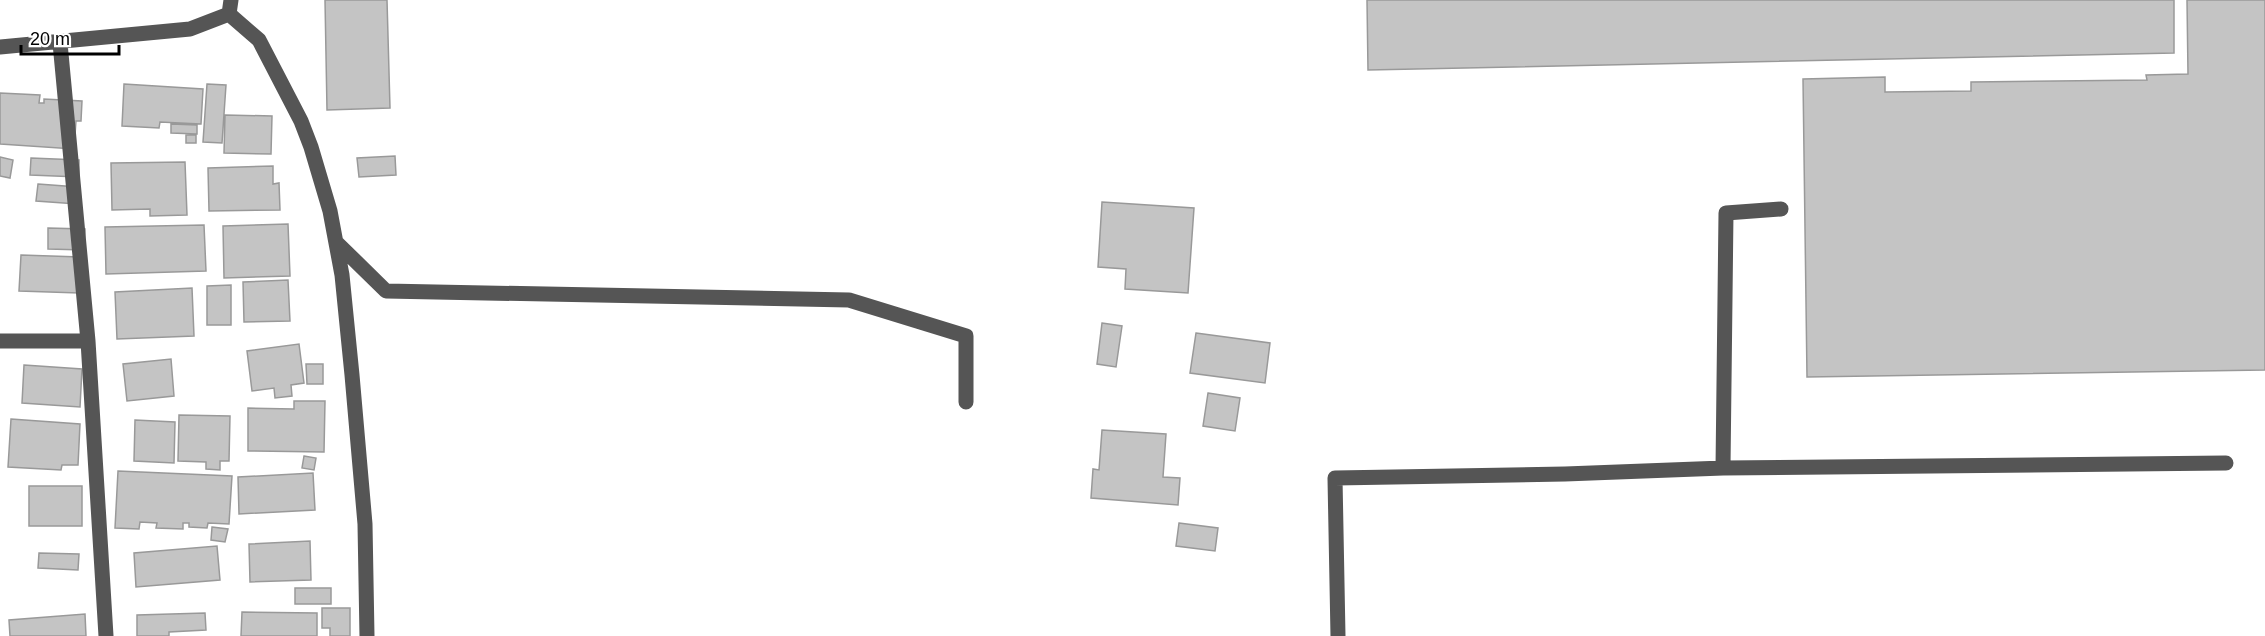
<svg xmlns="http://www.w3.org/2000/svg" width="2265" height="636" font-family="Arial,sans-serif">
<rect width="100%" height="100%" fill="#fff"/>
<path fill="#c4c4c4" stroke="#999" stroke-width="1.5" d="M 325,0 L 387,0 L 390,108 L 327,110 Z
M 1367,0 L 2174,0 L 2174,53 L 1368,70 Z
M 2187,0 L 2265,0 L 2265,370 L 1807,377 L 1803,79 L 1885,77 L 1885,92 L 1971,91 L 1971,82 L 2147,80 L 2146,75 L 2188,74 Z
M 124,84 L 203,89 L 201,124 L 160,122 L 159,128 L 122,126 Z
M 207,84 L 226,85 L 222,143 L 203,142 Z
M 0,93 L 40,95 L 39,103 L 44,103 L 44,99 L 82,101 L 81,121 L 76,121 L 74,149 L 0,144 Z
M 225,115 L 272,116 L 271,154 L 224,153 Z
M 171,124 L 197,125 L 197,134 L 171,133 Z
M 186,135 L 196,135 L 196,143 L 186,143 Z
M 395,156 L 396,175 L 359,177 L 357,158 Z
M 0,157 L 13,160 L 10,178 L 0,176 Z
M 31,158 L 79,160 L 79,177 L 30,175 Z
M 185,162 L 187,215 L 150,216 L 150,209 L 112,210 L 111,163 Z
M 273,166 L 273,184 L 279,183 L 280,210 L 209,211 L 208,168 Z
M 38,184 L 78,187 L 77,204 L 36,201 Z
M 1102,202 L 1194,208 L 1188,293 L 1125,289 L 1126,269 L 1098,267 Z
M 288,224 L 290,276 L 224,278 L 223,226 Z
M 204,225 L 206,271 L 106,274 L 105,227 Z
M 48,228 L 85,229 L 84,250 L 48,249 Z
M 21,255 L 80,257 L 79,293 L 19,291 Z
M 288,280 L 290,321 L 244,322 L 243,282 Z
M 231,285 L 231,325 L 207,325 L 207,286 Z
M 192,288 L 194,336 L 117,339 L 115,292 Z
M 1102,323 L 1122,326 L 1116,367 L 1097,364 Z
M 1196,333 L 1270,343 L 1265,383 L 1190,373 Z
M 299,344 L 304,383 L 291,385 L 292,396 L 275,398 L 274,388 L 252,391 L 247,351 Z
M 171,359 L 174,396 L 127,401 L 123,364 Z
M 306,364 L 323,364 L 323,384 L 307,384 Z
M 24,365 L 82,369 L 80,407 L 22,403 Z
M 1208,393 L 1240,398 L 1235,431 L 1203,426 Z
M 294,401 L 325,401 L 324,452 L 248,451 L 248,408 L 294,409 Z
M 179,415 L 230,416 L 229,461 L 220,461 L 220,470 L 206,469 L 206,462 L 178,461 Z
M 11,419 L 80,424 L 78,465 L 62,465 L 61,470 L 8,467 Z
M 135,420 L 175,422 L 174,463 L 134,461 Z
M 1102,430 L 1166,434 L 1163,477 L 1180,478 L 1178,505 L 1091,498 L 1093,469 L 1099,470 Z
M 304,456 L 316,458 L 314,470 L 302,468 Z
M 118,471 L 232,476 L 229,524 L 208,523 L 207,528 L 189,527 L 189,523 L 183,523 L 183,529 L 156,528 L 157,523 L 140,522 L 139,529 L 115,528 Z
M 313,473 L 315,510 L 239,514 L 238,477 Z
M 29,486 L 82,486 L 82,526 L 29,526 Z
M 1179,523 L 1218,528 L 1215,551 L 1176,546 Z
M 212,527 L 228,529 L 225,542 L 211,540 Z
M 310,541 L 311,580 L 250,582 L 249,544 Z
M 217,546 L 220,580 L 136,587 L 134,553 Z
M 39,553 L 79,554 L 78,570 L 38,568 Z
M 295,588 L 331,588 L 331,604 L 295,604 Z
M 322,608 L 350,608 L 350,636 L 330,636 L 330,628 L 322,628 Z
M 242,612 L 317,613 L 317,636 L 241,636 Z
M 205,613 L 206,630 L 169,632 L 169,636 L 137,636 L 137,615 Z
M 85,614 L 86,636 L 10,636 L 9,620 Z"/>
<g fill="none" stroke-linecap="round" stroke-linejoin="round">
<path stroke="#555" stroke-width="15" d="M 229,14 L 259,40 L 301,121 L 311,147 L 330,211 L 342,275 L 352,375 L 365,524 L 367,636
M 60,43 L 88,341 L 106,636
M 0,47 L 190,29 L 229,14 L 231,0
M 336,242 L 386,291 L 849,300 L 966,336 L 966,402
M 0,341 L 88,341
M 1723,468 L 1726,213 L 1781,209
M 1338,636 L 1335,478 L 1565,474 L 1723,468 L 2226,463"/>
</g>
<path d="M21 45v9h98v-9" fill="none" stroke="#000000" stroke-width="3"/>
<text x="30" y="45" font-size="18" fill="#000000" stroke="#ffffff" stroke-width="4.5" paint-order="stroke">20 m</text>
</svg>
